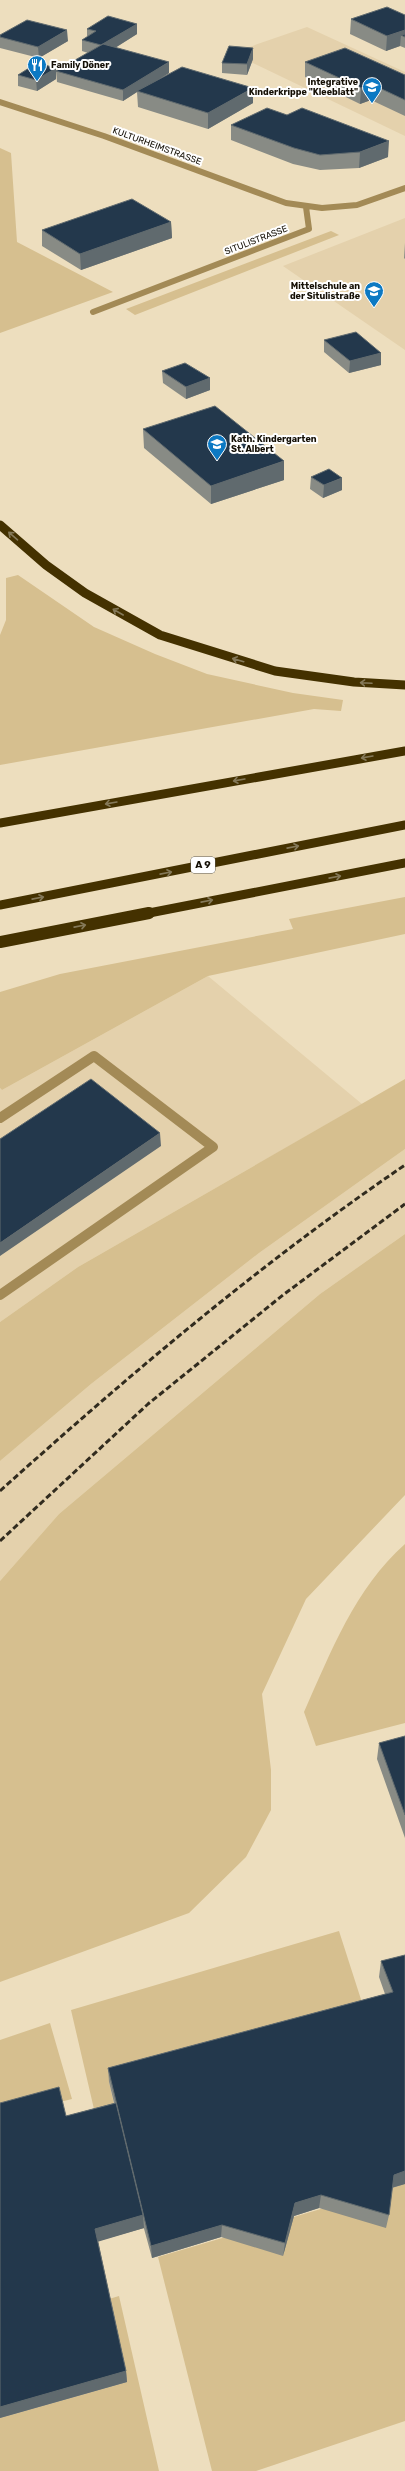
<svg xmlns="http://www.w3.org/2000/svg" width="405" height="2471" font-family="Rubik,sans-serif">
<rect width="100%" height="100%" fill="#eddebe"/>
<path fill="#e4d1ac" d="M 307,27 L 405,72 L 405,136 L 232,53 Z
M 405,218 L 405,350 L 283,266 Z
M 208,976 L 362,1104 L 78,1267 L 0,1322 L 0,1088 L 2,1090 Z
M 405,1149 L 405,1234 L 320,1294 L 59,1514 L 0,1581 L 0,1461 L 91,1384 L 259,1253 Z"/>
<path fill="#d6bf8f" d="M 0,148 L 11,153 L 17,242 L 113,292 L 0,333 Z
M 331,231 L 339,235 L 135,315 L 126,309 Z
M 18,575 L 94,627 L 155,654 L 207,674 L 293,693 L 343,700 L 341,711 L 314,709 L 0,765 L 0,635 L 6,620 L 6,578 Z
M 405,897 L 405,934 L 208,976 L 2,1090 L 0,1088 L 0,992 L 60,974 L 293,929 L 289,919 Z
M 405,1079 L 405,1149 L 259,1253 L 91,1384 L 0,1461 L 0,1322 L 78,1267 Z
M 405,1234 L 405,1495 L 306,1599 L 262,1694 L 271,1770 L 271,1810 L 246,1857 L 189,1913 L 0,1982 L 0,1581 L 59,1514 L 320,1294 Z
M 405,1544 L 405,1723 L 316,1746 L 304,1712 C 331,1652 355,1588 405,1544 Z
M 339,1931 L 366,2015 L 109,2082 L 117,2117 L 97,2122 L 71,2010 Z
M 50,2023 L 72,2099 L 0,2117 L 0,2040 Z
M 405,2184 L 405,2421 L 256,2471 L 212,2471 L 158,2257 Z
M 119,2296 L 159,2471 L 0,2471 L 0,2418 L 127,2382 L 109,2299 Z"/>
<g fill="none" stroke-linecap="round" stroke-linejoin="round">
<path stroke="#a38a56" stroke-width="10" d="M 0,1118 L 94,1056 L 213,1147 L 0,1295"/>
<path stroke="#a38a56" stroke-width="6" d="M 0,102 L 104,136 L 286,203 L 322,208 L 357,205 L 405,188
M 93,312 L 309,229 L 306,207"/>
<path stroke="#443100" stroke-width="9" d="M 0,525 L 46,565 L 85,593 L 160,635 L 275,671 L 354,682 L 405,685
M 0,823 L 405,751
M 0,905 L 405,825
M 144,914 L 405,863"/>
<path stroke="#443100" stroke-width="12" d="M 0,942 L 149,913"/>
<path stroke="#312b1e" stroke-width="3" stroke-dasharray="6 3" stroke-linecap="butt" d="M 0,1491 C 129,1375 261,1263 405,1165
M 0,1541 L 148,1404 L 283,1295 L 405,1204"/>
</g>
<path fill="#888b85" d="M 405,15 L 405,48 L 400,46 L 386,51 L 350,34 L 351,19 Z
M 137,24 L 137,34 L 115,48 L 169,73 L 158,80 L 253,103 L 208,129 L 138,107 L 137,92 L 123,101 L 57,82 L 56,71 L 88,53 L 82,51 L 82,40 L 87,37 L 87,29 Z
M 0,35 L 68,41 L 39,58 L 0,48 Z
M 253,48 L 253,59 L 247,75 L 222,73 L 222,63 Z
M 305,62 L 405,75 L 405,116 L 371,100 L 360,104 L 305,77 Z
M 56,68 L 56,79 L 37,91 L 18,86 L 18,75 Z
M 231,125 L 388,157 L 359,168 L 320,170 L 293,164 L 231,140 Z
M 171,222 L 172,238 L 81,270 L 42,246 L 42,230 Z
M 405,243 L 405,259 L 404,258 Z
M 324,340 L 381,353 L 381,365 L 349,373 L 324,352 Z
M 162,371 L 210,378 L 210,390 L 186,399 L 163,383 Z
M 143,429 L 284,480 L 211,504 L 144,448 Z
M 311,477 L 342,490 L 323,498 L 310,489 Z
M 405,1736 L 405,1838 L 377,1759 L 379,1743 Z
M 405,1955 L 405,2184 L 392,2188 L 389,2215 L 386,2228 L 319,2208 L 294,2216 L 283,2256 L 221,2237 L 152,2258 L 143,2225 L 144,2228 L 98,2241 L 126,2371 L 127,2382 L 0,2418 L 0,2103 L 66,2116 L 114,2103 L 109,2082 L 108,2068 L 385,1994 L 379,1977 L 381,1961 Z"/>
<path fill="#606a6e" d="M 137,24 L 137,34 L 102,56 L 101,45 Z
M 67,30 L 68,41 L 39,58 L 38,47 Z
M 405,30 L 405,37 L 401,35 L 400,46 L 386,51 L 387,36 Z
M 253,48 L 253,59 L 247,75 L 247,64 Z
M 169,62 L 169,73 L 139,91 L 137,91 L 137,92 L 123,101 L 123,90 Z
M 56,68 L 56,79 L 37,91 L 36,80 Z
M 371,84 L 371,100 L 360,104 L 361,88 Z
M 253,88 L 253,103 L 208,129 L 208,113 Z
M 389,141 L 388,157 L 359,168 L 360,152 Z
M 171,222 L 172,238 L 81,270 L 80,254 Z
M 381,353 L 381,365 L 349,373 L 350,361 Z
M 210,378 L 210,390 L 186,399 L 186,387 Z
M 284,461 L 284,480 L 211,504 L 211,486 Z
M 342,478 L 342,490 L 323,498 L 324,485 Z
M 160,1133 L 161,1146 L 0,1256 L 0,1243 Z
M 405,2171 L 405,2184 L 391,2188 L 394,2175 Z
M 321,2195 L 319,2208 L 294,2216 L 283,2256 L 285,2243 L 295,2203 Z
M 143,2215 L 144,2228 L 97,2242 L 95,2229 Z
M 222,2225 L 221,2237 L 152,2258 L 151,2246 Z
M 126,2371 L 127,2382 L 0,2418 L 0,2407 Z"/>
<path fill="#23384c" stroke="#606a6e" d="M 387,7 L 405,15 L 405,30 L 387,36 L 351,19 Z
M 108,16 L 137,24 L 101,45 L 82,40 L 96,31 L 87,29 Z
M 27,20 L 67,30 L 38,47 L 0,37 L 0,35 Z
M 405,34 L 405,37 L 401,35 Z
M 103,44 L 169,62 L 123,90 L 56,71 Z
M 229,46 L 253,48 L 247,64 L 222,63 Z
M 345,48 L 405,75 L 405,100 L 371,84 L 361,88 L 305,62 Z
M 37,63 L 56,68 L 36,80 L 18,75 Z
M 182,67 L 253,88 L 208,113 L 137,91 Z
M 267,108 L 287,115 L 302,108 L 389,141 L 360,152 L 320,155 L 294,148 L 231,125 Z
M 132,199 L 171,222 L 80,254 L 42,230 Z
M 356,332 L 381,353 L 350,361 L 324,340 Z
M 185,363 L 210,378 L 186,387 L 162,371 Z
M 215,406 L 284,461 L 211,486 L 143,429 Z
M 329,469 L 342,478 L 324,485 L 311,477 Z
M 91,1079 L 160,1133 L 0,1243 L 0,1139 Z
M 405,1736 L 405,1815 L 379,1743 Z
M 405,1955 L 405,2171 L 394,2175 L 389,2215 L 321,2195 L 295,2203 L 285,2243 L 222,2225 L 151,2246 L 108,2068 L 393,1992 L 381,1961 Z
M 59,2087 L 66,2116 L 116,2103 L 143,2215 L 95,2229 L 126,2371 L 0,2407 L 0,2103 Z"/>
<defs><path id="oneway-shaft" d="M-6 0H5M1.5-3L5.5 0L1.5 3" fill="none" stroke-width="1.6" stroke-linecap="round" stroke-linejoin="round"/></defs>
<g stroke="#857959">
<use href="#oneway-shaft" transform="translate(13 536) rotate(-139)"/>
<use href="#oneway-shaft" transform="translate(118 612) rotate(-150)"/>
<use href="#oneway-shaft" transform="translate(238 660) rotate(-164)"/>
<use href="#oneway-shaft" transform="translate(366 683) rotate(-177)"/>
<use href="#oneway-shaft" transform="translate(367 757) rotate(170)"/>
<use href="#oneway-shaft" transform="translate(239 780) rotate(170)"/>
<use href="#oneway-shaft" transform="translate(111 803) rotate(170)"/>
<use href="#oneway-shaft" transform="translate(293 847) rotate(-11)"/>
<use href="#oneway-shaft" transform="translate(166 873) rotate(-11)"/>
<use href="#oneway-shaft" transform="translate(335 877) rotate(-11)"/>
<use href="#oneway-shaft" transform="translate(38 898) rotate(-11)"/>
<use href="#oneway-shaft" transform="translate(207 901) rotate(-11)"/>
<use href="#oneway-shaft" transform="translate(80 926) rotate(-11)"/>
</g>
<defs>
<g id="restaurant-pin" transform="scale(1)"><path d="M0 17L-7.5 6A9.5 9.5 0 1 1 7.5 6Z" fill="#0c79c3" stroke="#fff"/><path d="M-5-6h1v4h1v-4h1v4h1v-4h1v5L-1.5 .5V6h-2V.5L-5-1ZM5-6V6H3V1.5H1.5Q1.5-4 5-6Z" fill="#fff"/></g>
<g id="school-pin" transform="scale(1)"><path d="M0 17L-7.5 6A9.5 9.5 0 1 1 7.5 6Z" fill="#0c79c3" stroke="#fff"/><path d="M0-5L7-2L0 1L-7-2ZM-4 1L0 2.5L4 1V4Q0 6-4 4Z" fill="#fff"/></g>
</defs>
<g fill-rule="evenodd">
<use href="#restaurant-pin" x="37" y="65"/>
<use href="#school-pin" x="372" y="87"/>
<use href="#school-pin" x="374" y="291"/>
<use href="#school-pin" x="217" y="444"/>
</g>
<g text-anchor="middle" dominant-baseline="central" stroke-width="4" stroke-linejoin="round" paint-order="stroke">
<g font-size="9" font-weight="bold" fill="#140f05" stroke="#fff" text-anchor="start">
<text x="51" y="65">Family Döner</text>
<text x="358" y="82" text-anchor="end">Integrative<tspan x="358" dy="10">Kinderkrippe "Kleeblatt"</tspan></text>
<text x="360" y="286" text-anchor="end">Mittelschule an<tspan x="360" dy="10">der Situlistraße</tspan></text>
<text x="231" y="439">Kath. Kindergarten<tspan x="231" dy="10">St. Albert</tspan></text>
</g>
<g font-size="9" fill="#140f05" stroke="#fff">
<text transform="translate(157 146) rotate(20)">KULTURHEIMSTRASSE</text>
<text transform="translate(256 240) rotate(-21)">SITULISTRASSE</text>
</g>
<rect fill="#fff" stroke="#5a5750" stroke-width="1" x="191" y="857" width="24" height="16" rx="3"/>
<g font-size="10" font-weight="bold" fill="#140f05">
<text x="203" y="865">A 9</text>
</g>
</g>
</svg>
